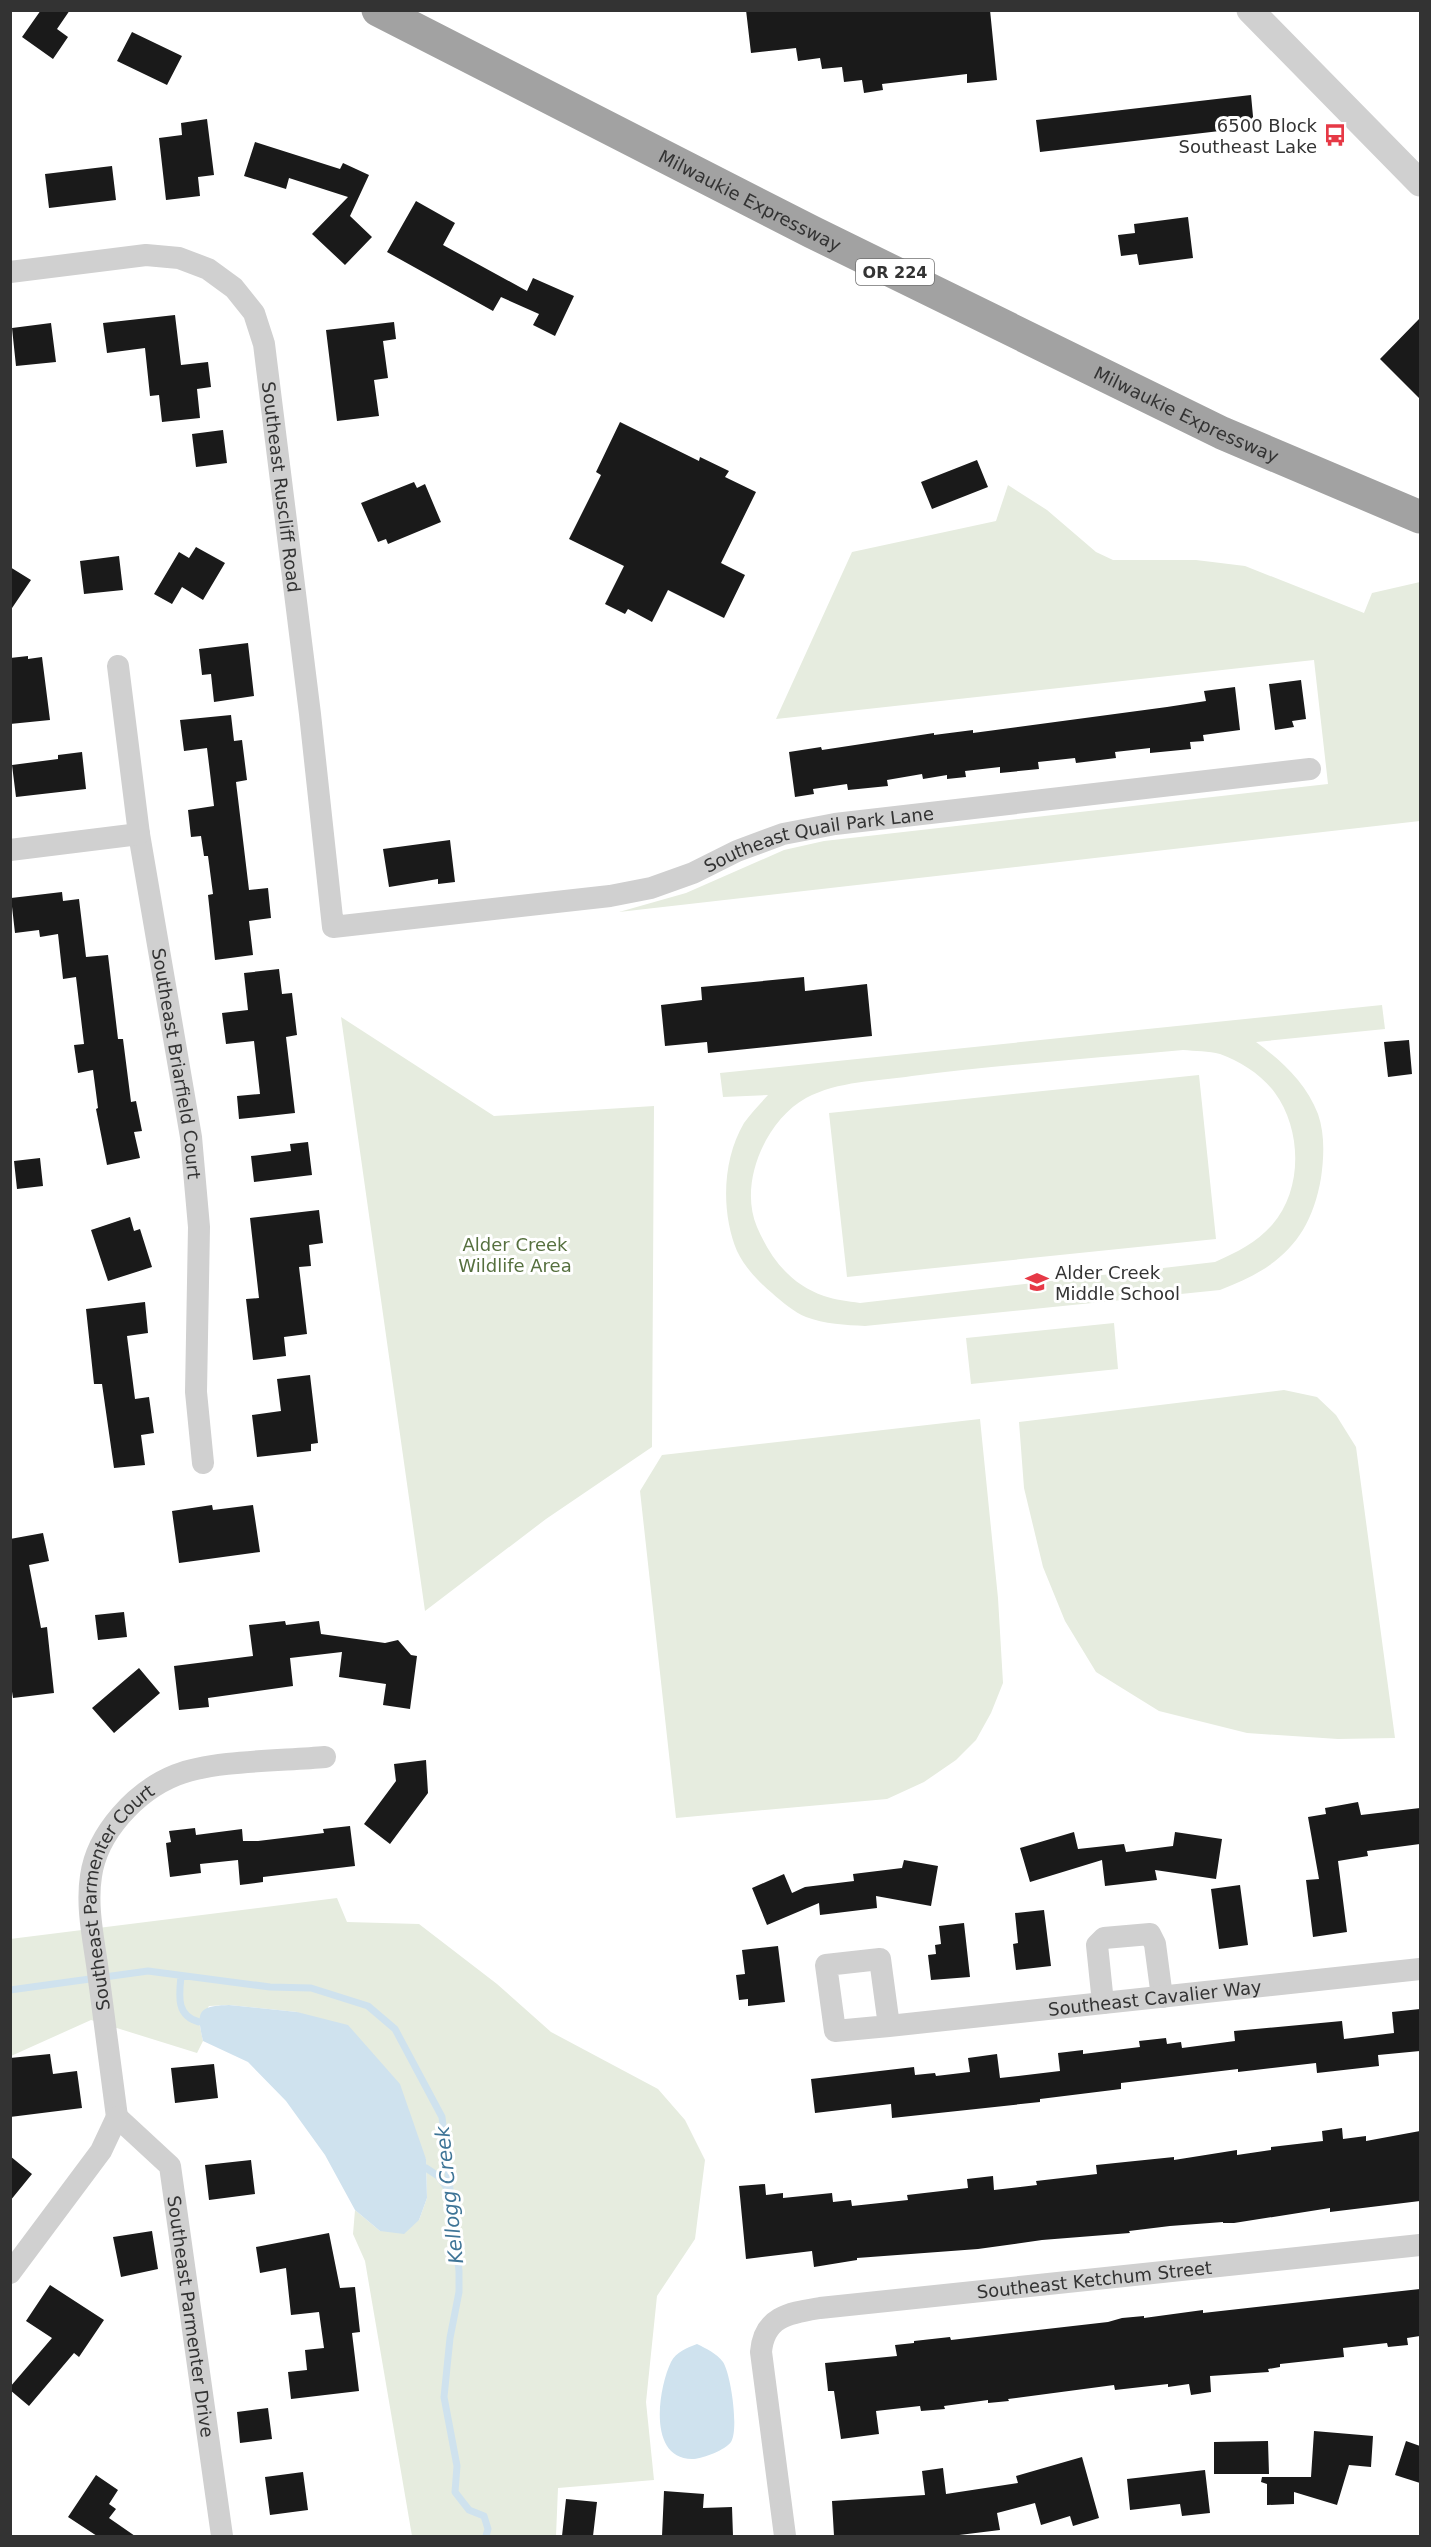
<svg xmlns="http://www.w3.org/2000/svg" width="1431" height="2547" font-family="'DejaVu Sans',sans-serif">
<rect width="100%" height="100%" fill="#fff"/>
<path fill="#e6ecdf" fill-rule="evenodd" d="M 1008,485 L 1047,510 L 1096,552 L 1113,560 L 1196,560 L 1245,566 L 1364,613 L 1372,593 L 1420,582 L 1420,821 L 619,912 L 686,893 L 784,850 L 824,841 L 1328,784 L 1314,660 L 776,719 L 852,552 L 996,521 Z
M 1382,1005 L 1385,1029 L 1256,1042 C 1282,1061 1306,1083 1318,1114 C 1325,1134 1324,1157 1321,1178 C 1310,1241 1278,1268 1220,1290 L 865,1326 C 846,1325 824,1324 806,1317 C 794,1312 782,1302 772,1293 C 759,1282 745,1268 737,1251 C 721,1213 722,1160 744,1123 C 751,1113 760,1104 768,1095 L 723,1097 L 720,1073 ZM 1183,1050 C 1195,1051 1209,1051 1220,1054 C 1240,1061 1262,1075 1275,1093 C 1302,1130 1303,1190 1272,1225 C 1256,1243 1237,1252 1215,1262 L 860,1303 C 848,1301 835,1300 824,1296 C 790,1284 771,1259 757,1227 C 738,1183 766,1120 806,1098 C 838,1081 878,1081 912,1076 C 1002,1065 1093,1058 1183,1050 Z
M 341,1017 L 494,1116 L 654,1106 L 652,1447 L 546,1519 L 425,1611 Z
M 1199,1075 L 1216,1239 L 847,1277 L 829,1113 Z
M 1114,1323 L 1118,1369 L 971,1384 L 966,1338 Z
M 1284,1390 L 1317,1397 L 1336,1415 L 1356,1447 L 1395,1738 L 1338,1739 L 1247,1733 L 1159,1711 L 1096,1672 L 1065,1621 L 1043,1567 L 1024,1488 L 1019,1422 Z
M 980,1419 L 998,1598 L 1003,1683 L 991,1713 L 976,1740 L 956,1760 L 924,1782 L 887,1799 L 676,1818 L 640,1491 L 662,1455 Z
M 337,1898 L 347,1922 L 419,1924 L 497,1984 L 551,2032 L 658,2089 L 685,2120 L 705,2160 L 695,2239 L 657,2296 L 646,2402 L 654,2480 L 558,2488 L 556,2536 L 412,2536 L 365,2261 L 353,2234 L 355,2210 L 380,2231 L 419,2220 L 427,2198 L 426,2159 L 297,2012 L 229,2005 L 209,2006 L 199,2022 L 203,2041 L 197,2053 L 91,2020 L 11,2056 L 10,1939 Z"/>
<path fill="#cfe2ee" d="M 229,2005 L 297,2012 L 348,2025 L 400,2084 L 426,2159 L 427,2198 L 419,2220 L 404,2234 L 380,2231 L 355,2210 L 325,2155 L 286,2101 L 248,2062 L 203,2041 C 196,2011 198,2006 229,2005 Z
M 697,2344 C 707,2349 716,2353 723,2362 C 731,2374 739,2430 731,2442 C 725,2450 704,2458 694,2459 C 647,2461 658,2389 671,2362 C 676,2352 687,2348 697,2344 Z"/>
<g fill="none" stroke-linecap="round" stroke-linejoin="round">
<path stroke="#cfe2ee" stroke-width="7" d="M 181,1976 C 179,1996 176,2016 199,2022
M 10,1990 L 148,1971 L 270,1987 L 311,1988 L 368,2006 L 395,2029 L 442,2117 L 459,2271 L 459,2292 L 450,2338 L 444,2397 L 457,2466 L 455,2492 L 469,2510 L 484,2516 L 488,2529 L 486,2536
M 426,2168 L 438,2176 L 447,2188"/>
</g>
<path fill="#1a1a1a" d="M 41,10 L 70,10 L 57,29 L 68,37 L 53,59 L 22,37 Z
M 746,10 L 990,10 L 997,80 L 967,83 L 967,74 L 882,84 L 883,90 L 864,93 L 862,80 L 844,82 L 842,67 L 822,69 L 820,58 L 798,61 L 796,48 L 751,53 Z
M 132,32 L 182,56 L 167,85 L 117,61 Z
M 1251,95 L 1254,127 L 1040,152 L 1036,120 Z
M 207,119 L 214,175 L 198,177 L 200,196 L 166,200 L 159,138 L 182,135 L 181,123 Z
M 255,142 L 340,169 L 343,163 L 369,175 L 350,216 L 372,237 L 345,265 L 312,234 L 348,197 L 289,178 L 286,189 L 244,176 Z
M 112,166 L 116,200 L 49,208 L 45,174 Z
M 416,201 L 455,223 L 443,245 L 527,291 L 533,278 L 574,296 L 555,336 L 533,325 L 539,314 L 501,297 L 493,311 L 387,252 Z
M 1188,217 L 1193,258 L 1139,265 L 1137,254 L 1121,256 L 1118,235 L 1135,233 L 1134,224 Z
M 175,315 L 181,365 L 208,362 L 211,387 L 197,389 L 200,418 L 162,422 L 159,395 L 150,396 L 145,348 L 107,353 L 103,323 Z
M 1420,318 L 1420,399 L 1380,359 Z
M 394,322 L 396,339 L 383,341 L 388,378 L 374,380 L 379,416 L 337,421 L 326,330 Z
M 51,323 L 56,362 L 16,366 L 12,328 Z
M 620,422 L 699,461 L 700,457 L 729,471 L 725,477 L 756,492 L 721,563 L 745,575 L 724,618 L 668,590 L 652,622 L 628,609 L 625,614 L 605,604 L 624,566 L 569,539 L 601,475 L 596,472 Z
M 223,430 L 227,463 L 196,467 L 192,434 Z
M 977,460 L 988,487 L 932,509 L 921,482 Z
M 414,482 L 417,488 L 425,484 L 441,522 L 388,544 L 386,539 L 378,542 L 361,503 Z
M 196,547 L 225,563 L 203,600 L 182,587 L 172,604 L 154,594 L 179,552 L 189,558 Z
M 119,556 L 123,590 L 84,594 L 80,561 Z
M 10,567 L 31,580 L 10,611 Z
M 248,643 L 254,696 L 214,702 L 211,674 L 202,675 L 199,649 Z
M 28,656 L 28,659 L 42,657 L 50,720 L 10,724 L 10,658 Z
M 1301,680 L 1306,719 L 1292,721 L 1294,727 L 1275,730 L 1269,684 Z
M 1235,687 L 1240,730 L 1203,735 L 1204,741 L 1190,742 L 1191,749 L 1150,753 L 1150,748 L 1115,752 L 1116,758 L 1076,763 L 1075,758 L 1038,762 L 1039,769 L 1000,773 L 1000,767 L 965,771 L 966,777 L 947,779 L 947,775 L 923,779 L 922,774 L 887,780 L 888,786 L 848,790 L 847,784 L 813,789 L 814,794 L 795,797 L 789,752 L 821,747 L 822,750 L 934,733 L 934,735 L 973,730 L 973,733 L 1167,707 L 1206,701 L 1204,691 Z
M 231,715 L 234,741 L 242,740 L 247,780 L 236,782 L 249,890 L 268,888 L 271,918 L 249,921 L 253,955 L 215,960 L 208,895 L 213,894 L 208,856 L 204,856 L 201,836 L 191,837 L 188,810 L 214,806 L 207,748 L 184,751 L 180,720 Z
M 82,752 L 86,789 L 16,797 L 12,765 L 58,759 L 58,755 Z
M 450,840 L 455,882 L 438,884 L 438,879 L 389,887 L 383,849 Z
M 62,892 L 63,901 L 79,899 L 86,957 L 108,955 L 118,1039 L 123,1039 L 131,1102 L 136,1101 L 142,1131 L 134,1132 L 140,1158 L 107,1165 L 96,1109 L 98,1108 L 93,1070 L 78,1073 L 74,1045 L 84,1044 L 76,977 L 63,979 L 58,934 L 40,937 L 39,930 L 15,933 L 11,898 Z
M 279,969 L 282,994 L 292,993 L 297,1035 L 286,1037 L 295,1113 L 239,1119 L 237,1096 L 260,1094 L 254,1041 L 226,1044 L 222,1013 L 248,1010 L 244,973 Z
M 804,977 L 805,991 L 867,984 L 872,1036 L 708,1053 L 707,1042 L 665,1046 L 661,1005 L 702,1000 L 701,987 Z
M 1409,1040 L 1412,1074 L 1388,1077 L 1384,1042 Z
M 308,1142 L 312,1175 L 254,1182 L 251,1156 L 291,1151 L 290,1144 Z
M 40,1158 L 43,1186 L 17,1189 L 14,1161 Z
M 319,1210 L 323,1243 L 309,1245 L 311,1266 L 299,1267 L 307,1334 L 284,1337 L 286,1356 L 253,1360 L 246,1299 L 259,1298 L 250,1218 Z
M 130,1217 L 134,1231 L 140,1229 L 152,1267 L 108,1281 L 91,1230 Z
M 145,1302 L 148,1333 L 127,1336 L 135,1399 L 149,1397 L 154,1433 L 141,1435 L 145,1465 L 114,1468 L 102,1384 L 94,1384 L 86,1309 Z
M 310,1375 L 318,1443 L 311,1444 L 311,1451 L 257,1457 L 252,1415 L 281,1411 L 277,1379 Z
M 212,1505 L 213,1510 L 253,1505 L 260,1552 L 179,1563 L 172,1511 Z
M 43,1533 L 49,1561 L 29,1565 L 41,1628 L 47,1627 L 54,1693 L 13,1698 L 10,1679 L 10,1539 Z
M 124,1612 L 127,1637 L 98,1640 L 95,1615 Z
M 285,1621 L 286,1625 L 319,1621 L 321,1634 L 385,1643 L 398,1640 L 411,1655 L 417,1656 L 410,1709 L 383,1705 L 386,1684 L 339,1677 L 342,1652 L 290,1658 L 293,1686 L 208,1698 L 209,1707 L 179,1710 L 174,1666 L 253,1656 L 249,1625 Z
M 139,1668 L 160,1693 L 114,1733 L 92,1708 Z
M 426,1760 L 428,1793 L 390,1844 L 364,1824 L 396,1781 L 394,1764 Z
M 1358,1802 L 1361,1815 L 1420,1808 L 1420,1844 L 1367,1851 L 1368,1856 L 1338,1861 L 1347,1932 L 1313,1937 L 1306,1880 L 1319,1879 L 1308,1817 L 1326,1814 L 1325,1808 Z
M 350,1826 L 355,1866 L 263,1877 L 263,1882 L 240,1885 L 238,1860 L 200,1864 L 201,1873 L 170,1877 L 166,1843 L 171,1842 L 169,1831 L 195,1828 L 196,1835 L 242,1829 L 243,1841 L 258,1841 L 324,1833 L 323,1829 Z
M 1074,1832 L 1078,1849 L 1124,1844 L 1126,1852 L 1173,1846 L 1175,1832 L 1222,1839 L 1216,1879 L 1155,1870 L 1157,1880 L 1105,1886 L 1102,1860 L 1030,1882 L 1020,1848 Z
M 904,1860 L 938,1866 L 931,1906 L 876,1896 L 877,1908 L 820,1915 L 819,1903 L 767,1925 L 752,1888 L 784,1874 L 792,1893 L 805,1887 L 854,1881 L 853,1874 L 902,1868 Z
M 1240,1885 L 1248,1945 L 1219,1949 L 1211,1889 Z
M 1044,1910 L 1051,1966 L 1016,1970 L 1013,1944 L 1018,1943 L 1015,1913 Z
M 964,1923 L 970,1977 L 931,1980 L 928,1955 L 936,1954 L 935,1945 L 941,1944 L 939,1926 Z
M 778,1946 L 785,2002 L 748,2006 L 748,1999 L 739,2000 L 736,1975 L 745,1974 L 742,1950 Z
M 1420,2009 L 1420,2051 L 1378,2055 L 1379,2066 L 1317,2073 L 1316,2063 L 1238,2072 L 1238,2069 L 1121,2083 L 1121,2089 L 1040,2099 L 1040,2102 L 892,2118 L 891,2104 L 815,2113 L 811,2079 L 914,2067 L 915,2075 L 935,2073 L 936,2076 L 970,2072 L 968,2058 L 997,2054 L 1000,2078 L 1060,2071 L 1058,2053 L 1083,2050 L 1083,2054 L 1140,2047 L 1139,2041 L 1166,2038 L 1167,2044 L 1181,2042 L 1182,2048 L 1235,2041 L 1234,2031 L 1342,2021 L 1344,2039 L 1394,2033 L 1392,2012 Z
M 50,2054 L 53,2074 L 77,2071 L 82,2108 L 10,2117 L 10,2058 Z
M 214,2064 L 218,2098 L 175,2103 L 171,2068 Z
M 1342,2128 L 1343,2139 L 1366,2136 L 1366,2141 L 1420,2131 L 1420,2201 L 1330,2212 L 1330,2208 L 1234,2223 L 1223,2223 L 1223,2222 L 1170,2226 L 1129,2231 L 1130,2233 L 1042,2240 L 978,2249 L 857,2258 L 857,2260 L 814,2267 L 812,2251 L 746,2259 L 739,2186 L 765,2184 L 766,2195 L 783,2193 L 783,2198 L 832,2193 L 833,2202 L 851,2200 L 852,2206 L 908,2200 L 907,2195 L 968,2188 L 967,2179 L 993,2176 L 994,2190 L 1037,2185 L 1036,2181 L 1097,2174 L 1096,2165 L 1174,2157 L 1174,2160 L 1237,2150 L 1237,2155 L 1271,2150 L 1271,2147 L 1323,2141 L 1322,2131 Z
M 10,2156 L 32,2174 L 10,2201 Z
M 251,2160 L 255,2194 L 209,2200 L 205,2165 Z
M 152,2231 L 158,2269 L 121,2277 L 113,2237 Z
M 329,2233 L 340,2288 L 355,2287 L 360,2332 L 352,2333 L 359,2391 L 291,2399 L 288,2372 L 307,2370 L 305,2350 L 324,2348 L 319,2312 L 291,2315 L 286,2268 L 260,2273 L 256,2247 Z
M 50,2285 L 104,2320 L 79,2357 L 74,2353 L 29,2406 L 10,2390 L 10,2387 L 52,2338 L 26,2321 Z
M 1420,2289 L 1420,2336 L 1407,2338 L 1408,2345 L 1388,2347 L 1387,2343 L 1343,2348 L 1344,2357 L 1280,2364 L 1280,2367 L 1268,2369 L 1269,2372 L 1210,2376 L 1211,2392 L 1191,2395 L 1189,2384 L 1168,2387 L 1168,2384 L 1115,2390 L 1114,2385 L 1008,2399 L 1009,2401 L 988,2403 L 988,2400 L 944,2406 L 945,2409 L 921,2411 L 920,2406 L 876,2411 L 879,2434 L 841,2439 L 834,2391 L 828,2391 L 825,2363 L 897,2356 L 895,2345 L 914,2343 L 914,2341 L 950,2337 L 951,2340 L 1108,2322 L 1122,2318 L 1144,2316 L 1144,2318 L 1203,2310 L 1203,2313 Z
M 268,2408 L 272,2439 L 240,2443 L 237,2412 Z
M 1314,2431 L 1373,2436 L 1371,2467 L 1349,2465 L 1337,2505 L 1294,2492 L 1294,2504 L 1267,2505 L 1267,2484 L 1261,2482 L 1262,2477 L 1311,2477 Z
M 1268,2441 L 1269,2474 L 1214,2474 L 1214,2442 Z
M 1406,2441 L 1420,2446 L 1420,2483 L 1395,2475 Z
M 1082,2457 L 1099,2518 L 1073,2526 L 1070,2516 L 1041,2525 L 1035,2503 L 997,2513 L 1000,2530 L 951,2536 L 834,2536 L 832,2501 L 925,2495 L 922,2471 L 943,2468 L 946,2494 L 1018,2483 L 1016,2476 Z
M 1205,2470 L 1210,2513 L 1182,2516 L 1180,2504 L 1130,2510 L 1127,2479 Z
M 303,2472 L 308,2510 L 270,2515 L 265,2477 Z
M 96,2475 L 118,2490 L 109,2504 L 116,2509 L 109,2518 L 135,2536 L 97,2536 L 68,2517 Z
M 664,2491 L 704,2494 L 703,2508 L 732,2507 L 733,2536 L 662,2536 Z
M 566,2499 L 597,2502 L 593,2536 L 562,2536 Z"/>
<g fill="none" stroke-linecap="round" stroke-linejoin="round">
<g stroke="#d0d0d0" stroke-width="22">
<path id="s1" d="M 10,272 L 146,255 L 179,258 L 208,269 L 234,288 L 254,313 L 264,344 L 310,714 L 333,927 L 610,896 L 651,888 L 693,873 L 737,851 L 783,834 L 835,824 L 1310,769"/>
<path id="s2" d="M 118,666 L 139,834 L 191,1137 L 199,1227 L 196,1392 L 203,1463"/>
<path d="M 10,850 L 139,834"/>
<path d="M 1103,2003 L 1097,1945 L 1104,1938 L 1150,1934 L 1155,1944 L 1162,1997"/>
<path id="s3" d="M 889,2026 L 880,1959 L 826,1965 L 835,2031 L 889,2026 L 1420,1969"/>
<path id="s4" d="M 117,2117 C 111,2069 104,2020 98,1972 C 94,1941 86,1907 91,1876 C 97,1833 136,1791 176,1775 C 214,1760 283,1761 325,1757"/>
<path id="s5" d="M 117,2117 L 170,2166 L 222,2536"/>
<path d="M 10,2273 L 101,2151 L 117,2117"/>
<path id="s6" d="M 785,2536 L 761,2352 C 764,2316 790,2313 820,2308 L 1420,2245"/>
</g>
<path stroke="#d0d0d0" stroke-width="27" d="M 1250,10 L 1420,183"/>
<path stroke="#a2a2a2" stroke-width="33" id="s7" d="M 378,10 L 812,232 L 1222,433 L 1420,517"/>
</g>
<defs>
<g id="bus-bare" transform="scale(1.8)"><path d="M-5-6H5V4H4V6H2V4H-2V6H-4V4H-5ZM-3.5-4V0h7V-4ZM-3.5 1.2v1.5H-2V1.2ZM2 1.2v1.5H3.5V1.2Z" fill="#e63946" stroke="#fff" stroke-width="2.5" paint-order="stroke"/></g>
<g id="school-bare" transform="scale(1.8)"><path d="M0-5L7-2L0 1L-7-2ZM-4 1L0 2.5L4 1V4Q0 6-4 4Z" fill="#e63946" stroke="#fff" stroke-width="2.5" paint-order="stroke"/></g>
</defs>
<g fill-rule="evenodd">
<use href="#bus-bare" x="1335" y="135"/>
<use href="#school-bare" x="1037" y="1282"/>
</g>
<g text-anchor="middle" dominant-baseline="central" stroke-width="6" stroke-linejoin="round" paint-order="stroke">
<rect fill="#fff" stroke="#707070" stroke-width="1.5" x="856" y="259" width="78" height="26" rx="4.5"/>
<g font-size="16" font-weight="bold" fill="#333">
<text x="895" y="272">OR 224</text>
</g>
<g font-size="18" fill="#333" stroke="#fff" text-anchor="end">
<text x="1317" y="125">6500 Block<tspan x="1317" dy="21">Southeast Lake</tspan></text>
<text x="1055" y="1272" text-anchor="start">Alder Creek<tspan x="1055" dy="21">Middle School</tspan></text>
</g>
<g font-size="18" fill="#333" stroke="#fff">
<text stroke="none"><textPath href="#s7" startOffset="418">Milwaukie Expressway</textPath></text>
<text stroke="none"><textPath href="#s7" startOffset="904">Milwaukie Expressway</textPath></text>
<text stroke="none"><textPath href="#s1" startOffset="442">Southeast Ruscliff Road</textPath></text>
<text stroke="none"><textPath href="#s1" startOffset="1382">Southeast Quail Park Lane</textPath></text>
<text stroke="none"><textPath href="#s2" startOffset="402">Southeast Briarfield Court</textPath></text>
<text stroke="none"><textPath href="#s4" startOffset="230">Southeast Parmenter Court</textPath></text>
<text stroke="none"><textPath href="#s3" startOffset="510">Southeast Cavalier Way</textPath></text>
<text stroke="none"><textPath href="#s6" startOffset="543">Southeast Ketchum Street</textPath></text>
<text stroke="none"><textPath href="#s5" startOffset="224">Southeast Parmenter Drive</textPath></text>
</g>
<g font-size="18" fill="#56703f" stroke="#fff">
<text x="515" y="1244">Alder Creek<tspan x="515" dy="21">Wildlife Area</tspan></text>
</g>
<g font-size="20" font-style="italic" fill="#3f7597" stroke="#fff">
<text transform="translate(449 2195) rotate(-96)">Kellogg Creek</text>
</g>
</g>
<rect width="1431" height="2547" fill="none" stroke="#333333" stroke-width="24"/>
</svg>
